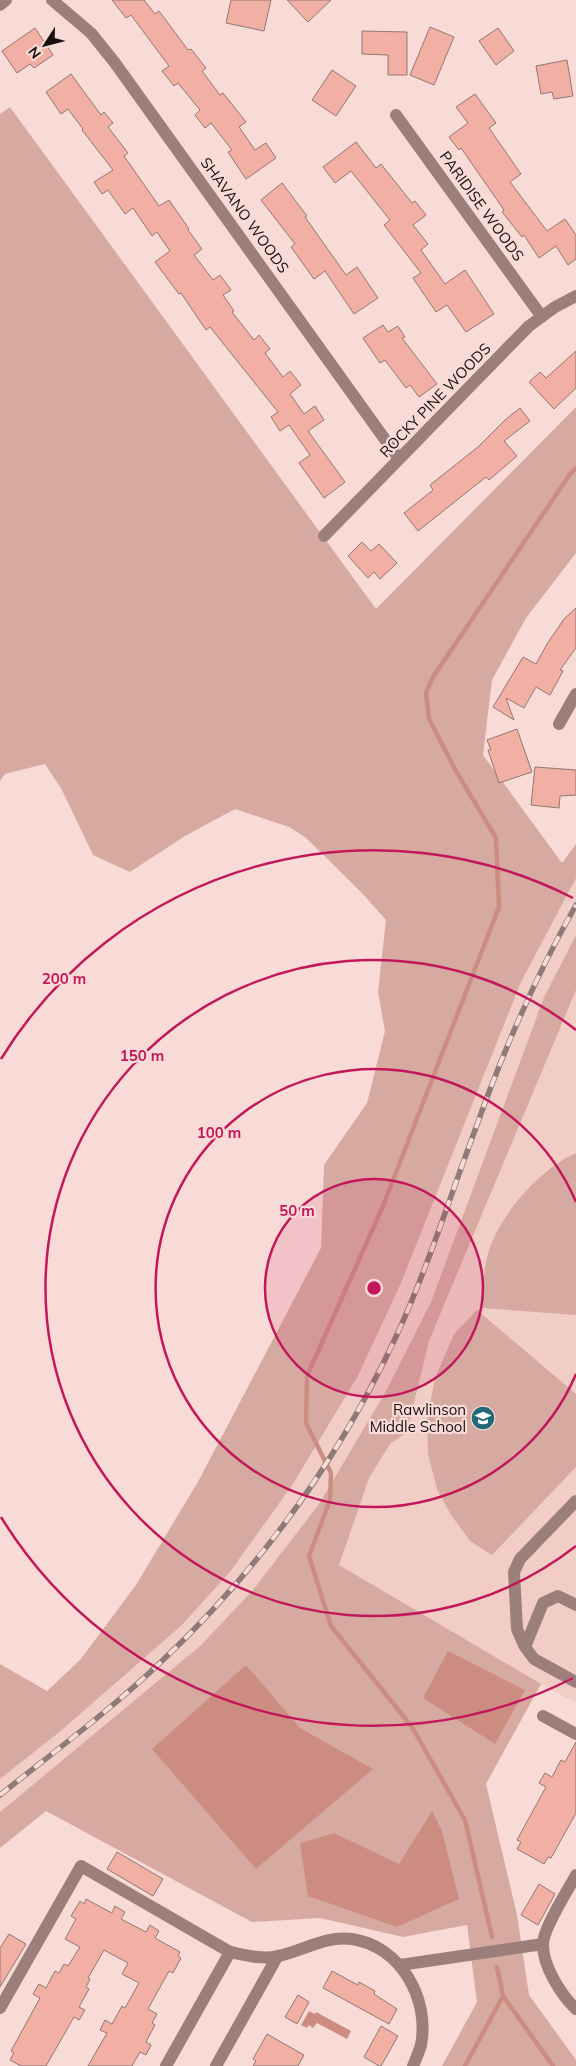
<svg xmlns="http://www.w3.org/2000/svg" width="576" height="2066" font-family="Mulish,sans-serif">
<rect width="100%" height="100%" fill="#f8dbd6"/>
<path fill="#f2cdc6" d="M 576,878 L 576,935 L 544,997 L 431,1302 L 386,1391 L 319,1504 L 252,1591 L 200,1646 L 0,1812 L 0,1779 L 62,1730 L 181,1626 L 230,1572 L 293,1484 L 358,1376 L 401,1283 L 521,982 Z
M 576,990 L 576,1703 L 319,1567 L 429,1341 Z"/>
<path fill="#d7aaa1" d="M 10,107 L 376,609 L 576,407 L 576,553 L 526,618 L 492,680 L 483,755 L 562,863 L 576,844 L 576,878 L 521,982 L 401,1283 L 358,1376 L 293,1484 L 230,1572 L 181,1626 L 62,1730 L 0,1779 L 0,1664 L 47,1691 L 80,1660 L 136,1585 L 199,1480 L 321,1248 L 324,1165 L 367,1103 L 385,1031 L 378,992 L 386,920 L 361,892 L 305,837 L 289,827 L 235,809 L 185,836 L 130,872 L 93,855 L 62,790 L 45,764 L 5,774 L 0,781 L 0,114 Z
M 576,935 L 576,990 L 429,1341 L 407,1432 L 390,1444 L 369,1478 L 339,1565 L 541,1684 L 486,1784 L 517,1915 L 529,1995 L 576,2060 L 576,2066 L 442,2066 L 477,2002 L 467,1925 L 403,1937 L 320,1918 L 252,1922 L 46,1811 L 0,1848 L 0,1812 L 200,1646 L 252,1591 L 319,1504 L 386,1391 L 431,1302 L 544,997 Z
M 576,1153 L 576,1315 L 482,1308 C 483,1293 483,1277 486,1262 C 494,1220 538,1170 576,1153 Z
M 477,1310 L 576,1394 L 576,1467 L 492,1555 L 470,1541 L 451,1515 L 437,1489 L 428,1454 L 427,1419 L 435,1378 L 454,1334 Z"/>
<path fill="#cd8c81" d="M 448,1651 L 525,1690 L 495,1744 L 423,1698 Z
M 246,1665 L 300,1728 L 373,1769 L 256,1869 L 152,1749 Z
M 432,1811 L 442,1831 L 459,1899 L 397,1927 L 308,1896 L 300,1843 L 334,1833 L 399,1864 Z
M 309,2011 L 315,2014 L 316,2012 L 351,2031 L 347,2039 L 317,2023 L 313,2028 L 309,2025 L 307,2028 L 301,2025 Z"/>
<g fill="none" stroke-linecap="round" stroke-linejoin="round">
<path stroke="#cd8c81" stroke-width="4.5" d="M 492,1937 L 465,1820 L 412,1727 L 331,1626 L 309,1556 L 330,1500 L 331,1473 L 306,1423 L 307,1376 L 383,1206 L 499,907 L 496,838 L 456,771 L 429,719 L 426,693 L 433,677 L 570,474 L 576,468
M 497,1967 L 503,1996 L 553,2066
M 465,2066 L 503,1996"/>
</g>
<path fill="#f2afa3" stroke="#917873" d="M 112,0 L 144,0 L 155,14 L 159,11 L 188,50 L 191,49 L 206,68 L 202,71 L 220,95 L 223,93 L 246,122 L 239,127 L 255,150 L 266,143 L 276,158 L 246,179 L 228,152 L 232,150 L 211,123 L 205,128 L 195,115 L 200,110 L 178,83 L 174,86 L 162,71 L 169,66 L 131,15 L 126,18 Z
M 231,0 L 271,0 L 264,31 L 226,23 Z
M 287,0 L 331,0 L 308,22 Z
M 430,27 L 454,37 L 434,85 L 410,75 Z
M 35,28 L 53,55 L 34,68 L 30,64 L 17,73 L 2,51 Z
M 498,28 L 514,51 L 496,65 L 479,41 Z
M 362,31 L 407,32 L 407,75 L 388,75 L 388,55 L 362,54 Z
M 567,60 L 573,96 L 554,99 L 552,92 L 541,94 L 536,66 Z
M 332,70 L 356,86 L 336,116 L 312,100 Z
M 71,74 L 101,115 L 104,112 L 113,123 L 108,127 L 128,153 L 124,156 L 159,206 L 169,200 L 189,229 L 188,230 L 202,249 L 194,255 L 213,280 L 220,275 L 231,290 L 223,295 L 234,311 L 232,312 L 254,340 L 259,335 L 270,349 L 265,353 L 283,377 L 290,371 L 301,385 L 290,394 L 304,414 L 315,406 L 324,420 L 308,431 L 345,482 L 324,498 L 299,463 L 310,455 L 289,425 L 280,431 L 271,417 L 278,412 L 210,327 L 206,330 L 181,293 L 179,294 L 155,262 L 170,251 L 157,232 L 152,236 L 133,208 L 125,214 L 108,190 L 102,194 L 94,182 L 113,170 L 82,130 L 83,129 L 68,109 L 61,114 L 46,92 Z
M 475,94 L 496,123 L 489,128 L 521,174 L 510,182 L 547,231 L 565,219 L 576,235 L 576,259 L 568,265 L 556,246 L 539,258 L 524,235 L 522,237 L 502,212 L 504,210 L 461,148 L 459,150 L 449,137 L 468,123 L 456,107 Z
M 356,142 L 376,168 L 381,164 L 412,203 L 415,201 L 426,215 L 413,225 L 428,244 L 421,250 L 445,284 L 465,270 L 494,314 L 466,332 L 447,305 L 436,312 L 413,278 L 421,273 L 384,225 L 390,220 L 351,171 L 335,183 L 323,167 Z
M 282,183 L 307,216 L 305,217 L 346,275 L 357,267 L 378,298 L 354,314 L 325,271 L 314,279 L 291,247 L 295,244 L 261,200 Z
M 383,325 L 388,332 L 398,326 L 405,337 L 402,338 L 437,384 L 419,397 L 410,385 L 406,388 L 385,360 L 380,363 L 363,338 Z
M 576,351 L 576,388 L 554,409 L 529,382 L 540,372 L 546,378 Z
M 520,408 L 530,421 L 504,441 L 517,456 L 489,480 L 486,477 L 418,531 L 404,513 L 433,490 L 430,485 L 478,447 L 505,420 Z
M 362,542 L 371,551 L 379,544 L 397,563 L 380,579 L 374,572 L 368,578 L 348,556 Z
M 576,608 L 576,648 L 560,670 L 563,671 L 550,695 L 536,687 L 524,708 L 506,698 L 514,720 L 493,707 L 523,657 L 536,664 L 547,644 L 564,619 Z
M 517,729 L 532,772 L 499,783 L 488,750 L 491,750 L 487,740 Z
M 535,767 L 576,770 L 576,795 L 560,796 L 559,808 L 531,805 Z
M 576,1742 L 576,1813 L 551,1858 L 548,1857 L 544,1864 L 517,1849 L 521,1842 L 517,1840 L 546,1787 L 539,1783 L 545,1773 L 552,1777 L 561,1760 L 565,1762 Z
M 117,1852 L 163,1879 L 153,1896 L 107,1869 Z
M 539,1884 L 555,1894 L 538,1925 L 521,1915 Z
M 86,1899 L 112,1913 L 115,1906 L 125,1912 L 121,1919 L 146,1932 L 150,1925 L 159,1931 L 155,1938 L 180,1952 L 178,1956 L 181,1958 L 173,1973 L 169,1971 L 148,2009 L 157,2014 L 152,2023 L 155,2025 L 146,2042 L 151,2045 L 146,2055 L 140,2052 L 132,2066 L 88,2066 L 107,2033 L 100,2030 L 105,2020 L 112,2024 L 122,2006 L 125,2008 L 139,1983 L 122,1974 L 128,1963 L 104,1950 L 88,1978 L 90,1979 L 86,1987 L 89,1989 L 79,2007 L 85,2010 L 79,2020 L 74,2017 L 46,2066 L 21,2066 L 10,2060 L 14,2053 L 11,2051 L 40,1998 L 33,1994 L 39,1984 L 46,1988 L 55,1971 L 59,1973 L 64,1964 L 68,1966 L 80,1947 L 65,1939 L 76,1919 L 71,1916 L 80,1901 L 84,1904 Z
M 9,1934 L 26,1944 L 0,1987 L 0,1948 Z
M 332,1971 L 358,1985 L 359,1982 L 375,1991 L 374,1994 L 397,2009 L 389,2024 L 323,1988 Z
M 298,1995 L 309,2002 L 297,2024 L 285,2017 Z
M 381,2026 L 398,2036 L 381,2066 L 379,2066 L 364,2057 Z
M 267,2034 L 304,2055 L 298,2066 L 253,2066 L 256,2061 L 253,2059 Z"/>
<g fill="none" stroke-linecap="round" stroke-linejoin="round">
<path stroke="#9c7f7a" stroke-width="12" d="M 52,0 L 91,33 L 115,63 L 399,459
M 0,5 L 6,0
M 396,115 L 542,317
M 324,536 L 529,326 L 555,307 L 576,296
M 559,724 L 576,694
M 576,1501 L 520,1559 L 514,1572 L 517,1629 L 525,1647 L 534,1659 L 576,1682
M 525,1647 L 543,1603 L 558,1596 L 576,1605
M 543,1716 L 576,1734
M 576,1875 C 568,1890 542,1930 543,1945 C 543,1966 561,1995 576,2009
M 400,1965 L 543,1944
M 0,2008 L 81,1866 L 230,1952 C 245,1955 263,1960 278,1956 C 303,1951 326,1935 352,1939 C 400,1946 430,1998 421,2045 C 419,2052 416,2059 413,2066
M 166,2066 L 230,1952
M 216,2066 L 277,1957"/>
<g stroke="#8e7a77" stroke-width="5.5">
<path id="rail" d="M 0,1795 C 55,1751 112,1709 163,1660 C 259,1569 338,1460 394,1341 C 426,1273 448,1202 474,1133 C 502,1054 535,977 576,905"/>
</g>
<use href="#rail" stroke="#f8dbd6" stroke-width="4" stroke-dasharray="11" stroke-linecap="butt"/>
</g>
<circle cx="374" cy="1288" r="109" fill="#c2185b" fill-opacity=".12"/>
<g fill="none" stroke="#c2185b" stroke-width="2.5">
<circle cx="374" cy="1288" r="109"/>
<path d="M576 1374A219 219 0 1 1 576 1202"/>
<path d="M576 1546A328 328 0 1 1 576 1030"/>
<path d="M573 1678A438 438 0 0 1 1 1517M1 1059A438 438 0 0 1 573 898"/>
</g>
<defs>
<g id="school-disc" transform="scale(1.25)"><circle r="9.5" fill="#226a76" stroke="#f8dbd6"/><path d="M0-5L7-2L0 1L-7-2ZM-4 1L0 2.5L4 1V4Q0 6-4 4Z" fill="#fff"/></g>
</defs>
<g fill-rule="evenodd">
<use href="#school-disc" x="483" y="1418"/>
</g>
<g text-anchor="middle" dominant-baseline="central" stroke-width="4.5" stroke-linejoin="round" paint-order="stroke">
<g font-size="15" fill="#19100e" stroke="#f8dbd6">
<text transform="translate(482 206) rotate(54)">PARIDISE WOODS</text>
<text transform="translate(245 215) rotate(54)">SHAVANO WOODS</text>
<text transform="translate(435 400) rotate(-46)">ROCKY PINE WOODS</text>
</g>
<g font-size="15" fill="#19100e" stroke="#f8dbd6" text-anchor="end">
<text x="466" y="1409">Rawlinson<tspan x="466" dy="17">Middle School</tspan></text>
</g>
</g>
<circle cx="374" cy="1288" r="8" fill="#c2185b" stroke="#f8dbd6" stroke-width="2.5"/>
<g font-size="15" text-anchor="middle" font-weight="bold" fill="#c2185b" stroke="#f8dbd6" stroke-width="4.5" stroke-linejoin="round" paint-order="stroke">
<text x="64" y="984">200 m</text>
<text x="142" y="1061">150 m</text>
<text x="219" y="1138">100 m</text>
<text x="297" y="1216">50 m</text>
</g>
<g transform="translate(45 45) rotate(234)" stroke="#f8dbd6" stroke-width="4" paint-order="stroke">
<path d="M0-4L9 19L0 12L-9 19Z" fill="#19100e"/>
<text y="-8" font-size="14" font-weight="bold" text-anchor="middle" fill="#19100e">N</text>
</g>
</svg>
